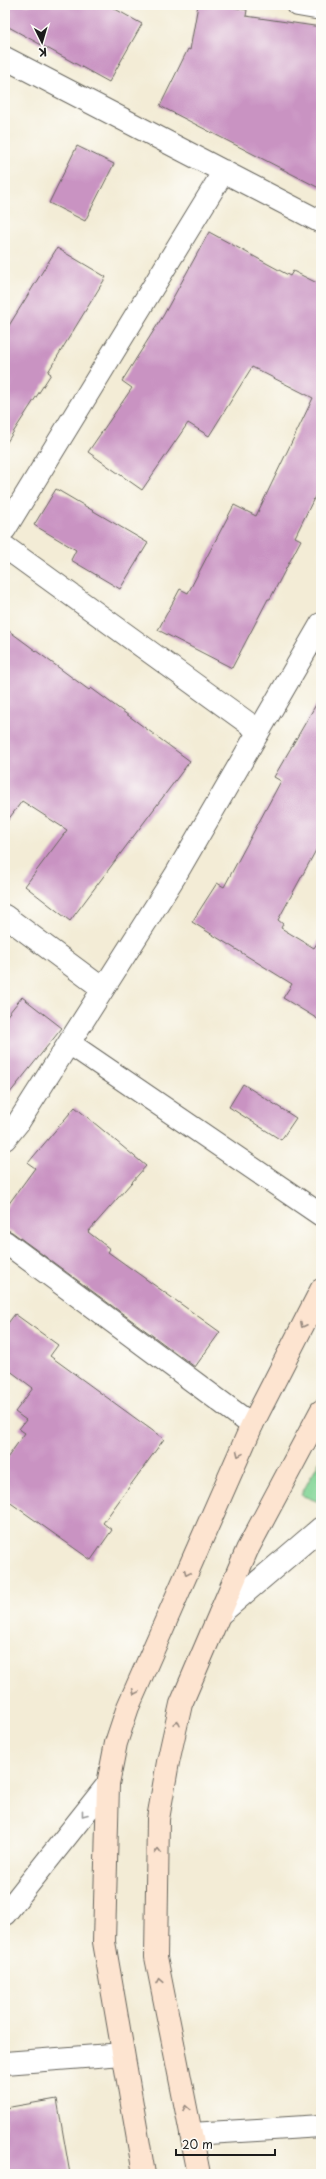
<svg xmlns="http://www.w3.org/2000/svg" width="326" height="2179" font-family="'Playpen Sans',sans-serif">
<rect width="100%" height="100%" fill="#fdfcf7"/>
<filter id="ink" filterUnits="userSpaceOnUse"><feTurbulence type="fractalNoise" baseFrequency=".025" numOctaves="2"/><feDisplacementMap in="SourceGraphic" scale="8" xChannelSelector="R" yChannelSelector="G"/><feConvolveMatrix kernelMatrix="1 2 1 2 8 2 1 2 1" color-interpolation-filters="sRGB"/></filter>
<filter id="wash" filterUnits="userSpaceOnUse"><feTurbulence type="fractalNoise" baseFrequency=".012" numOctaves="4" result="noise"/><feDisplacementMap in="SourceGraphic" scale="16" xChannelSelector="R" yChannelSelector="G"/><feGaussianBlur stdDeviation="0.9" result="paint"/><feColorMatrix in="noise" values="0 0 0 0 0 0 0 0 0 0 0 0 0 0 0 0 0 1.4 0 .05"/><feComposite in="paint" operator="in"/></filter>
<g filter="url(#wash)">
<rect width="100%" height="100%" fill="#f3ecd6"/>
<path fill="#83d596" stroke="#507859" d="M 321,1458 L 321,1500 L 319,1502 L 301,1495 Z"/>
<g id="blocks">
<path fill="#c993c2" d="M 5,5 L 108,5 L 142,24 L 109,82 L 5,25 Z
M 198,5 L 221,5 L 247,10 L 246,16 L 321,27 L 321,189 L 160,106 L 188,49 L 190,50 Z
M 77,146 L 114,164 L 85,221 L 49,203 Z
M 209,232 L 290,276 L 293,271 L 321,285 L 321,484 L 295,537 L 301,540 L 270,599 L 268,599 L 232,668 L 158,630 L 180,589 L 188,593 L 234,505 L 256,516 L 313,398 L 252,367 L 209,436 L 188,423 L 142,490 L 88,452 L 132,388 L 122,381 L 163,316 Z
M 57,248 L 106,277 L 48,372 L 51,374 L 5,445 L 5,332 Z
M 56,489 L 148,543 L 120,589 L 71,560 L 76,550 L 34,525 Z
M 5,628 L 89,690 L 91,688 L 190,761 L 70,921 L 25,886 L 67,830 L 22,801 L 5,824 Z
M 321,696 L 321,841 L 278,920 L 283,924 L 281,928 L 314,948 L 321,937 L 321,1021 L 283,998 L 292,984 L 192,922 L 217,883 L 224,887 L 281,781 L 274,777 Z
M 22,997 L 62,1028 L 5,1099 L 5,1018 Z
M 243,1084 L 296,1118 L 281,1140 L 229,1107 Z
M 75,1107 L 146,1166 L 88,1232 L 110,1249 L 108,1252 L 220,1332 L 195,1367 L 12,1232 L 5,1229 L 5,1209 L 35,1168 L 28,1163 Z
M 15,1314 L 58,1345 L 50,1356 L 164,1439 L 103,1523 L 112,1530 L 91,1560 L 5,1499 L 5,1461 L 25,1433 L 19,1429 L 26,1420 L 15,1412 L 33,1388 L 5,1367 L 5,1327 Z
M 57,2099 L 70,2174 L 5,2174 L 5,2108 Z"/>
</g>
</g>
<g filter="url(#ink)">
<use href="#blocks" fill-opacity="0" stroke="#67655d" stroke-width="1"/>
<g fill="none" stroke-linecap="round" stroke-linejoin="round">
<g stroke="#67655d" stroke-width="24">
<path id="minor" d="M 298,5 L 321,9
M 5,58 L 321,222
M 5,529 L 224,171
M 5,547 L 259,731
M 5,916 L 103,989
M 69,1043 L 321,1215
M 5,1139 L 18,1123 L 175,876 L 321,624
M 5,1242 L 252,1425
M 220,1614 L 321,1528
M 5,1914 L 108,1784
M 5,2063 L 123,2054
M 191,2134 L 321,2126"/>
</g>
<g stroke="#67655d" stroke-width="24">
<path id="secondary" d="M 144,2174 L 104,1942 L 108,1784 L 116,1743 L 128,1707 L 252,1425 L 321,1290
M 199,2174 L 156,1957 L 158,1819 L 168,1762 L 181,1704 L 247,1550 L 321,1411"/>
</g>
<use href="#minor" stroke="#fff" stroke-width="22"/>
<use href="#secondary" stroke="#fde4d0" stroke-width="22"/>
</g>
<defs><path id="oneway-chevron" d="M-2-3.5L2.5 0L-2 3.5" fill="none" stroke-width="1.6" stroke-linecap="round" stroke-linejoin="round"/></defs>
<g stroke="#988a7f">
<use href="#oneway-chevron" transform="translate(303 1325) rotate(117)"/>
<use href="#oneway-chevron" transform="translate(239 1454) rotate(114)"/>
<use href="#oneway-chevron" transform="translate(187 1573) rotate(114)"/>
<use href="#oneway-chevron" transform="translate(135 1692) rotate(114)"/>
<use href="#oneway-chevron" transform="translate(177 1723) rotate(-77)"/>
<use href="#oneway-chevron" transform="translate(158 1851) rotate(-89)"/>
<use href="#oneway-chevron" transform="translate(160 1981) rotate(-101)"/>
<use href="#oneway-chevron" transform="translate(186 2108) rotate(-101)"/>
</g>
<use stroke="#999" href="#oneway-chevron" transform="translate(84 1814) rotate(128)"/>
</g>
<rect width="326" height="2179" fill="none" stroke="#fdfcf7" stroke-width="20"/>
<g transform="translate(42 42) rotate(175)" stroke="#fdfcf7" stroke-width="3" paint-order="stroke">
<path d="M0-3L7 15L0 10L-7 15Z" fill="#1c1c1c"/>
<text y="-6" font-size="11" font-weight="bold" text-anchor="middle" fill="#1c1c1c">K</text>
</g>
<path d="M176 2149v6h99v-6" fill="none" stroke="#1c1c1c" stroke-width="2"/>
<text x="182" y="2149" font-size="12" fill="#1c1c1c" stroke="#fdfcf7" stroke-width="3" paint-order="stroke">20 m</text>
</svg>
